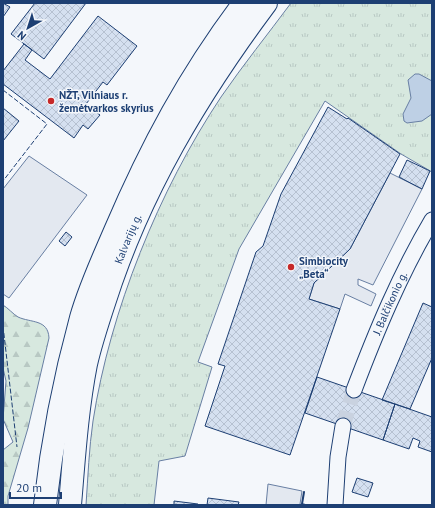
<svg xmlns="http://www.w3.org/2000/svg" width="435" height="508" font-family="'PT Sans',sans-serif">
<defs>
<pattern id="grass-tufts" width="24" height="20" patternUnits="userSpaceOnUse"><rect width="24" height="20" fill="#d7e8df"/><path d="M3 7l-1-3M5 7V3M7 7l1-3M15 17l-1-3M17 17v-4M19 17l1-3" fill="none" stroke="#b8c8c3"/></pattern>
<pattern id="forest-firs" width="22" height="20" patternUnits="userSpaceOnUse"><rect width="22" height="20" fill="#d7e8df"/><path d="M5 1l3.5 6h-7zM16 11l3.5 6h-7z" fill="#b8c8c3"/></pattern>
<pattern id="building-cross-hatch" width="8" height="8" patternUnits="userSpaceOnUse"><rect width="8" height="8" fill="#d5e0f0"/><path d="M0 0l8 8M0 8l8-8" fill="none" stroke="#b6c1d1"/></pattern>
</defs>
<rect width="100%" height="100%" fill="#f4f7fb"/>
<path fill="url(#grass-tufts)" stroke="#687fa3" d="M 291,3 L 432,3 L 432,172 L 401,154 L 325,101 L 239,249 L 198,362 L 212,367 L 185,456 L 159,461 L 154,505 L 86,505 C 88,477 89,448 93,421 C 110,311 159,190 221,97 C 243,65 268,34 291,3 Z"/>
<path fill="url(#forest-firs)" stroke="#687fa3" d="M 3,305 C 8,308 13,314 18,317 C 31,323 48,319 49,338 L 28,428 L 8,496 L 8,505 L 3,505 L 3,450 L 13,442 L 3,419 L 6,381 L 3,368 Z"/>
<path fill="#e3e8f0" stroke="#687fa3" d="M 29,156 L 87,195 L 9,298 L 3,294 L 3,189 Z
M 390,173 L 422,189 L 373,285 L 358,279 L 358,285 L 376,294 L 371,306 L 345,294 L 340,309 L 309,299 L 314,283 L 350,249 Z
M 268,484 L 302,491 L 300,504 L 302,505 L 266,505 Z"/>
<path fill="#bed0e5" stroke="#687fa3" d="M 415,74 L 419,74 L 432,81 L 432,114 L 422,121 L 407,123 L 404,121 L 403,114 L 411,98 L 408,80 Z"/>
<path fill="url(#building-cross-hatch)" stroke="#1d3f73" d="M 3,3 L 10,7 L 3,17 Z
M 35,3 L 86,3 L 44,59 L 11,34 Z
M 98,16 L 137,46 L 107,85 L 103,82 L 86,104 L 100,115 L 88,129 L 83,125 L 74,138 L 3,84 L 3,71 L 24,44 L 32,50 L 25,60 L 50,79 Z
M 328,107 L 347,119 L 348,118 L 400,154 L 350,249 L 314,283 L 309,299 L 340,309 L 290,455 L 205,426 L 225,366 L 218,364 L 256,252 L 263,246 L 281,194 Z
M 3,108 L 19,121 L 3,141 Z
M 407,160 L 430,171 L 422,189 L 399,177 Z
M 66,232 L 72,237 L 65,246 L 59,241 Z
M 423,303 L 432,307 L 432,358 L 410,409 L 382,400 Z
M 317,377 L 395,404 L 383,440 L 305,413 Z
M 395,404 L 432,417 L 432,452 L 418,447 L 420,441 L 413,438 L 409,449 L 383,440 Z
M 357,478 L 373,483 L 368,497 L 352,492 Z
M 208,498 L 239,502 L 238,505 L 207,505 Z
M 174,501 L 198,504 L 198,505 L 174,505 Z"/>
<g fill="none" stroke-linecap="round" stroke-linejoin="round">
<path stroke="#c9d2e0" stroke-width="15" stroke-dasharray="15 8" stroke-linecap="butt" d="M 343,426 L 354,390"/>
<g stroke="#1d3f73" stroke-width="17">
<g id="street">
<path id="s1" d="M 354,390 C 376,332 400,274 432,220"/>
<path d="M 335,505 L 338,457 L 343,426"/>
</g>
</g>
<g stroke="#1d3f73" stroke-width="24">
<g id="primary">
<path d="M 45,505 C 52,442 64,380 81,318 C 89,289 103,259 115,231 C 151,147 189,76 244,3"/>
<path id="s2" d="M 70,505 C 74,458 77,410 86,364 C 91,342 98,321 105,300 C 140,191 198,94 266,3"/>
</g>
</g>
<use href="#street" stroke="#f4f7fb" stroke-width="15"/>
<use href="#primary" stroke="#f4f7fb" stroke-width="22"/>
<path stroke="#1d3f73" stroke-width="1" stroke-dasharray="5 2" stroke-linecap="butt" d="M 3,90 L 47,124 L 3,181
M 3,326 L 17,447"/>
<path stroke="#1d3f73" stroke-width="2" d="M 304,492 L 302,504 L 305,505"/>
</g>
<g fill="#c62828" stroke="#f4f7fb" stroke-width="1.5">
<circle cx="51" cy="101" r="4"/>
<circle cx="291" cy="267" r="4"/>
</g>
<g text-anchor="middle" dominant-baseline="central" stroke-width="3" stroke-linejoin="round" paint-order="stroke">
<g font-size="11" font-weight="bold" fill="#1d3f73" stroke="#f4f7fb" text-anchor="start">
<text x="59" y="95">NŽT, Vilniaus r.<tspan x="59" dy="13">žemėtvarkos skyrius</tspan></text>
<text x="299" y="261">Simbiocity<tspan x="299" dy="13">„Beta“</tspan></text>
</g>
<g font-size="11" fill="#1d3f73" stroke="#f4f7fb">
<text stroke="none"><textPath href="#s2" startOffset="274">Kalvarijų g.</textPath></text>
<text stroke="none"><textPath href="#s1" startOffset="94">J. Balčikonio g.</textPath></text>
</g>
</g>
<rect width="435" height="508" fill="none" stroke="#1d3f73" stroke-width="8"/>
<g transform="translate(28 28) rotate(219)" stroke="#f4f7fb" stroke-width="3" paint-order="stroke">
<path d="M0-3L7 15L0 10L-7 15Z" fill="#1d3f73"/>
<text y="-6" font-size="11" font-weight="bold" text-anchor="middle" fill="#1d3f73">N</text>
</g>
<path d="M10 492v6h51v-6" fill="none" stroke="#1d3f73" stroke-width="2"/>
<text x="16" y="492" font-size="12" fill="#1d3f73" stroke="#f4f7fb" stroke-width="3" paint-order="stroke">20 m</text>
</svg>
